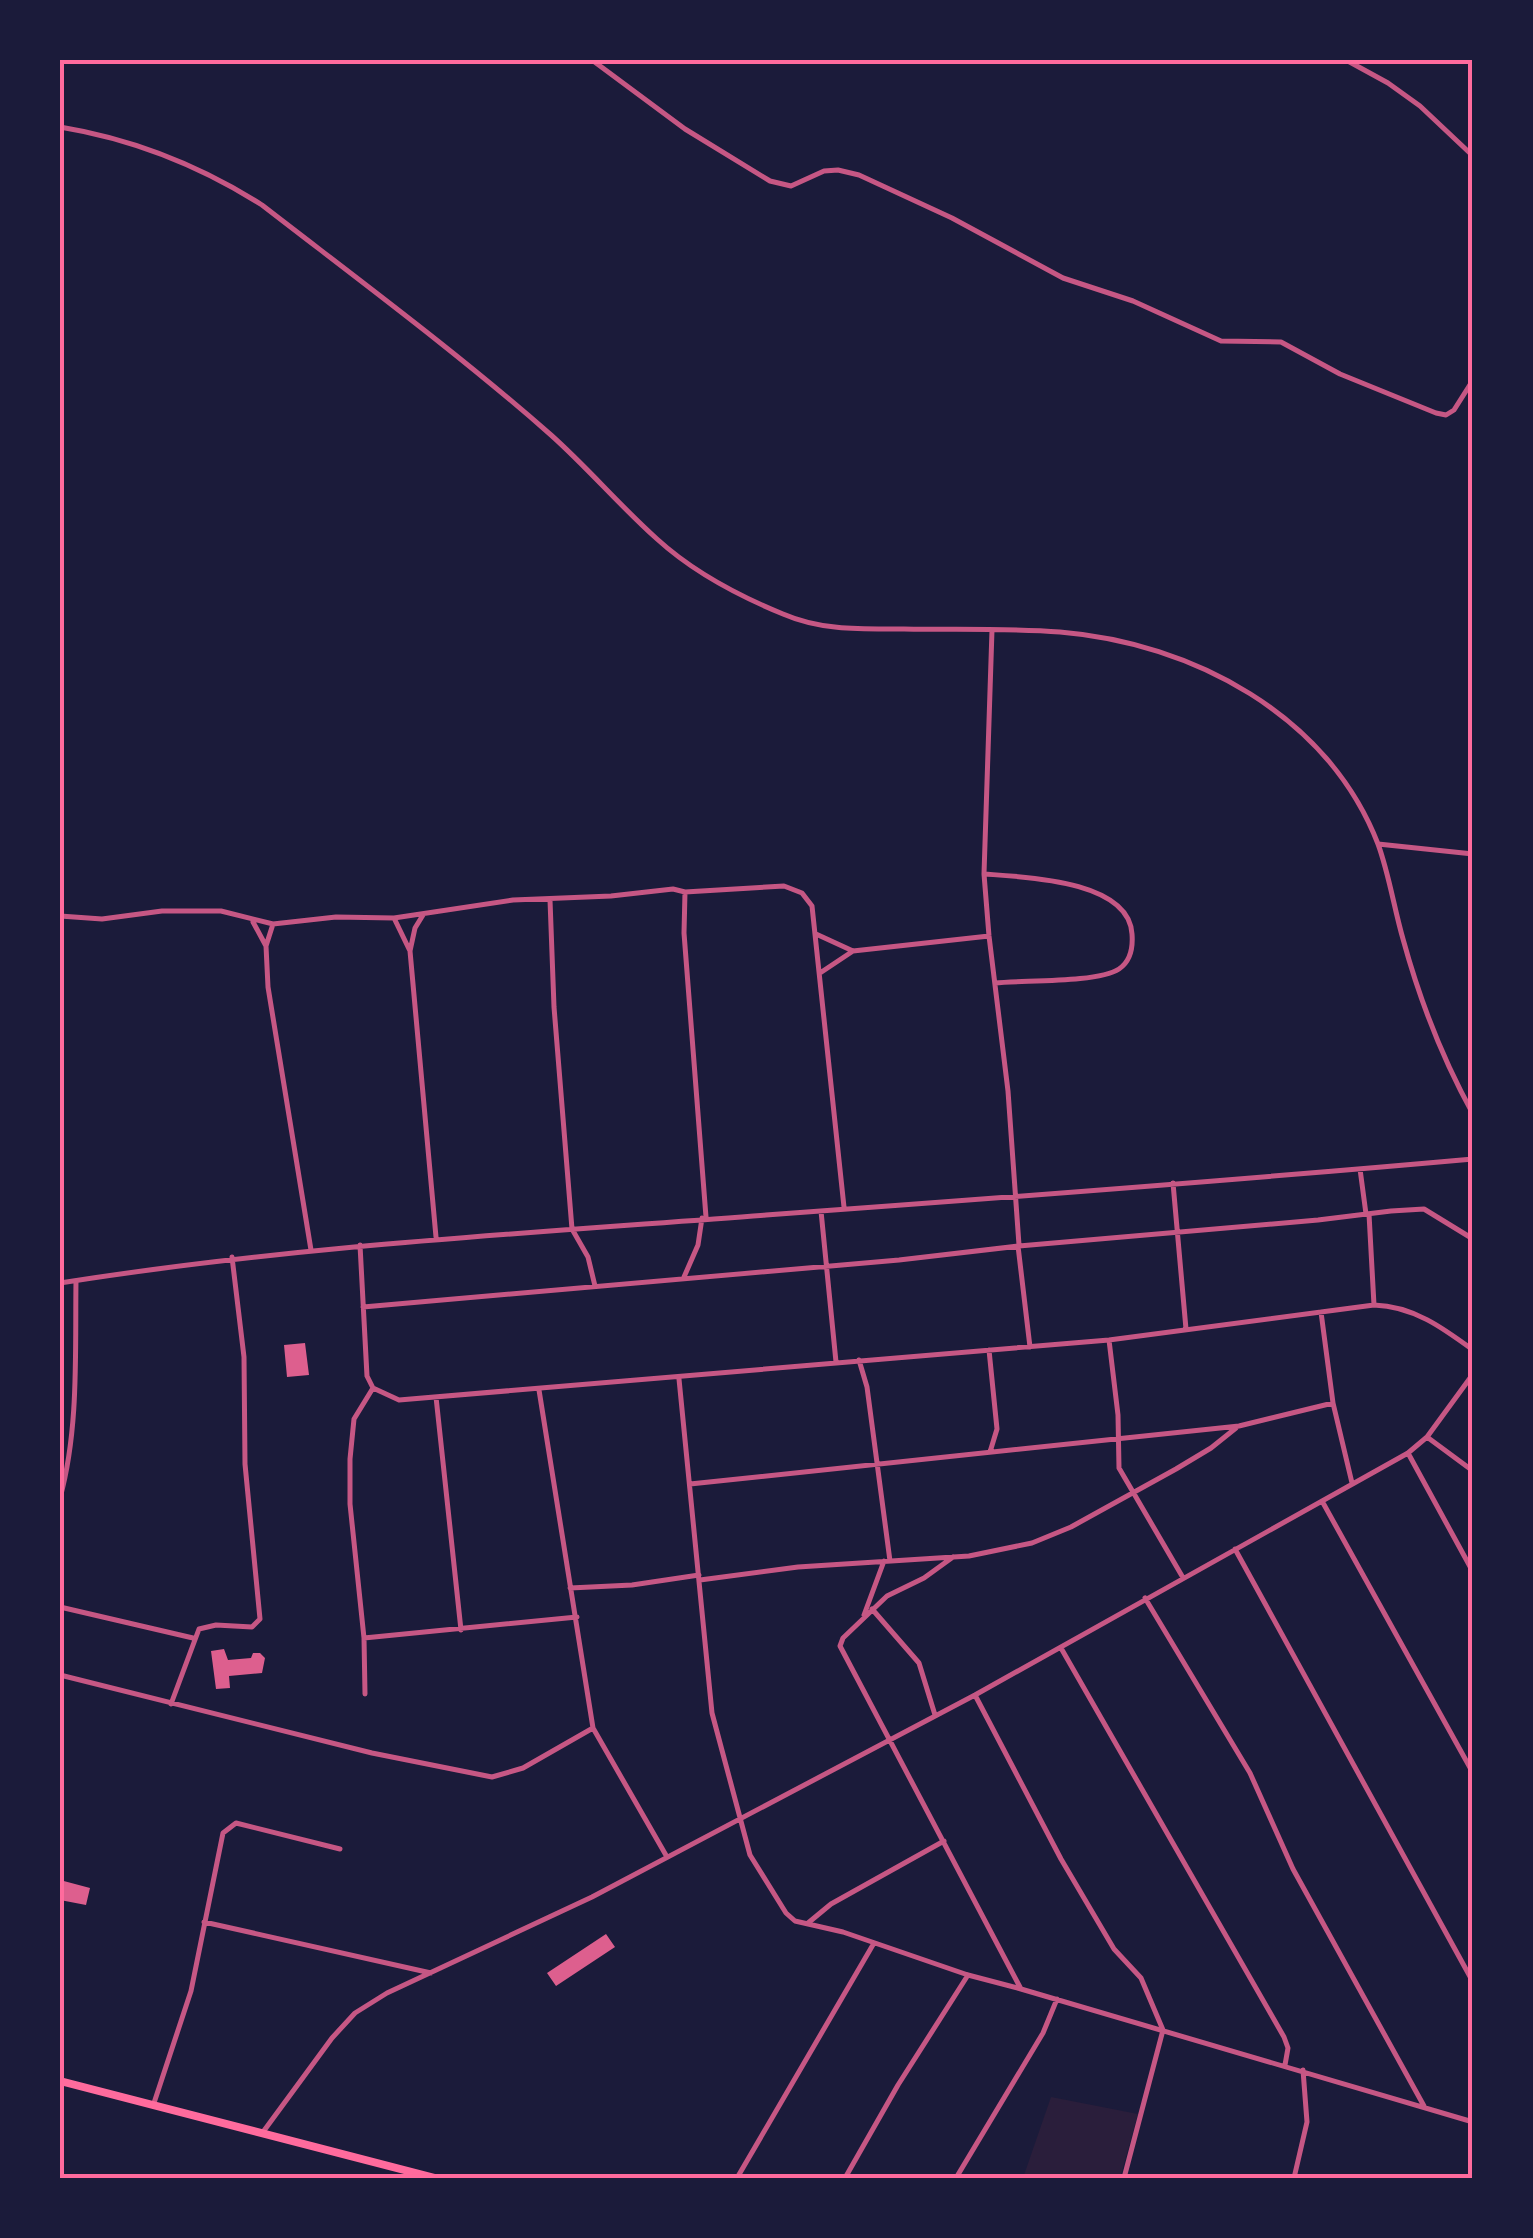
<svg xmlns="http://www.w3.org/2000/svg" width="1533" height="2238" font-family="'PT Sans Narrow',sans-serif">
<rect width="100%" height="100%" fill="#1b1b3a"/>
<path fill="#2a1e3b" d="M 1051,2097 L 1138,2114 L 1120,2178 L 1023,2178 Z"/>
<path fill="#dd5f8e" d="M 305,1343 L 309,1375 L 287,1377 L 284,1345 Z
M 224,1649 L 228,1660 L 251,1658 L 253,1653 L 260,1653 L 265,1658 L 262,1673 L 229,1676 L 230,1688 L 216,1689 L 211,1651 Z
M 60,1880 L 90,1888 L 86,1905 L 60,1900 Z
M 606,1934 L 615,1947 L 556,1986 L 547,1973 Z"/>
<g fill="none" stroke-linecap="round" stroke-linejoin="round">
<path stroke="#c65784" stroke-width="5" d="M 592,60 L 685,129 L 770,181 L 791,186 L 824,171 L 838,170 L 859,175 L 952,218 L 1063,278 L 1133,301 L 1221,341 L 1281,342 L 1340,374 L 1436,413 L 1446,415 L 1454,410 L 1473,380
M 1346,60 L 1388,83 L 1420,106 L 1473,156
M 1471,60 L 1473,62
M 60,127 C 133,139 199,165 262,205 C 359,280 459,354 551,435 C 588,468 620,506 657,539 C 692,571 739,596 783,614 C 822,631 863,629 904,629 C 956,630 1009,628 1060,632 C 1193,643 1328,715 1378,844 C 1389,874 1394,908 1403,939 C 1420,1001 1442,1058 1473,1114
M 992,630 L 984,874 L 989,936 L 1008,1091 L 1019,1245
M 1378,844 L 1473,854
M 984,874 C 1025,877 1129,880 1132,934 C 1133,947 1131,961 1119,969 C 1097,983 1024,980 995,983
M 550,900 L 554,1007 L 572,1229 L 588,1257 L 595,1286
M 423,915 L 415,928 L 410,951 L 436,1237
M 60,916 L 102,919 L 162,911 L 221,911 L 273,924 L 336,917 L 394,918 L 513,900 L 611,896 L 673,889 L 685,892
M 394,918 L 410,951
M 253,922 L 266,946
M 273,924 L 266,946 L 268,987 L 311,1250
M 816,934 L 853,951 L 989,936
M 820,973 L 853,951
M 1360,1169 L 1366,1214
M 1173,1183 L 1186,1329
M 821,1211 L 836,1362
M 1369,1214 L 1374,1305
M 706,1217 L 684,933 L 685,892 L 784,886 L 802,893 L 812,906 L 844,1207
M 360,1245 L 367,1376 L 373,1388 L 399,1400 L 1109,1340 L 1374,1305 C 1413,1306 1443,1328 1473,1350
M 1018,1246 L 1030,1347
M 684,1277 L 698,1245 L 702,1218
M 60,1283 C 294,1246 530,1233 766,1215 C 1001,1198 1238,1180 1473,1159
M 363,1307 L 899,1260 L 1019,1246 L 1318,1220 L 1391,1211 L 1424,1209 L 1473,1239
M 1321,1312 L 1333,1403 L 1352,1483
M 1109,1340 L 1118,1415 L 1119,1468 L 1182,1576
M 989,1350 L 997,1429 L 990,1452
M 859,1360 L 867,1387 L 890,1561
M 679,1379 L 712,1713 L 750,1855 L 786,1913 L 795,1921 L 843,1932 L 968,1975 L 1021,1989
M 539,1390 L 593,1728 L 667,1857
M 436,1397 L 461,1630
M 1427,1437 L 1473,1471
M 1408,1453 L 1473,1572
M 690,1484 L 1239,1426 L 1333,1403
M 60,1498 C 79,1429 75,1352 76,1281
M 1322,1501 L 1473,1773
M 1235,1549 L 1473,1982
M 953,1557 L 924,1578 L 887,1596 L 843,1638 L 840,1646 L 1021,1989 L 1473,2122
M 700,1580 L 798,1567 L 969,1556 L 1032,1543 L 1071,1527 L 1176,1469 L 1211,1448 L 1236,1428
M 570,1588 L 632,1585 L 699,1575
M 1145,1598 L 1250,1773 L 1293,1869 L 1424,2106
M 60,1607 L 193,1638
M 872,1609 L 919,1663 L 935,1715
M 864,1615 L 884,1561
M 364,1638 L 577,1617
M 1061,1648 L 1284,2037 L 1288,2048 L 1285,2065
M 60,1675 L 372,1753 L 492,1777 L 523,1768 L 593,1728
M 365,1694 L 364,1638 L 350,1504 L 350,1459 L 354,1419 L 373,1388
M 975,1695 L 1061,1859 L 1114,1949 L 1141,1978 L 1163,2030 L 1124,2178
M 171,1704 L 199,1629 L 216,1625 L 252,1627 L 260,1619 L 245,1464 L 244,1357 L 232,1257
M 204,1922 L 431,1973
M 808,1923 L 831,1904 L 944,1841
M 153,2106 L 191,1991 L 223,1833 L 236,1823 L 340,1849
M 263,2132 L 332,2038 L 355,2013 L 387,1993 L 592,1897 L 975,1695 L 1408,1453 L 1427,1437 L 1473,1374
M 737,2178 L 874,1943
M 845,2178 L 898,2085 L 968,1975
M 956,2178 L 1043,2033 L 1057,1999
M 1294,2178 L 1307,2122 L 1303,2070"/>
<path stroke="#ff6b9d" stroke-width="8" d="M 60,2081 L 435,2178"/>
</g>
<rect width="1533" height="2238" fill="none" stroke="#1b1b3a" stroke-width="125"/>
<rect x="62" y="62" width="1408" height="2114" fill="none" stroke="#ff6b9d" stroke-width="4"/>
</svg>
